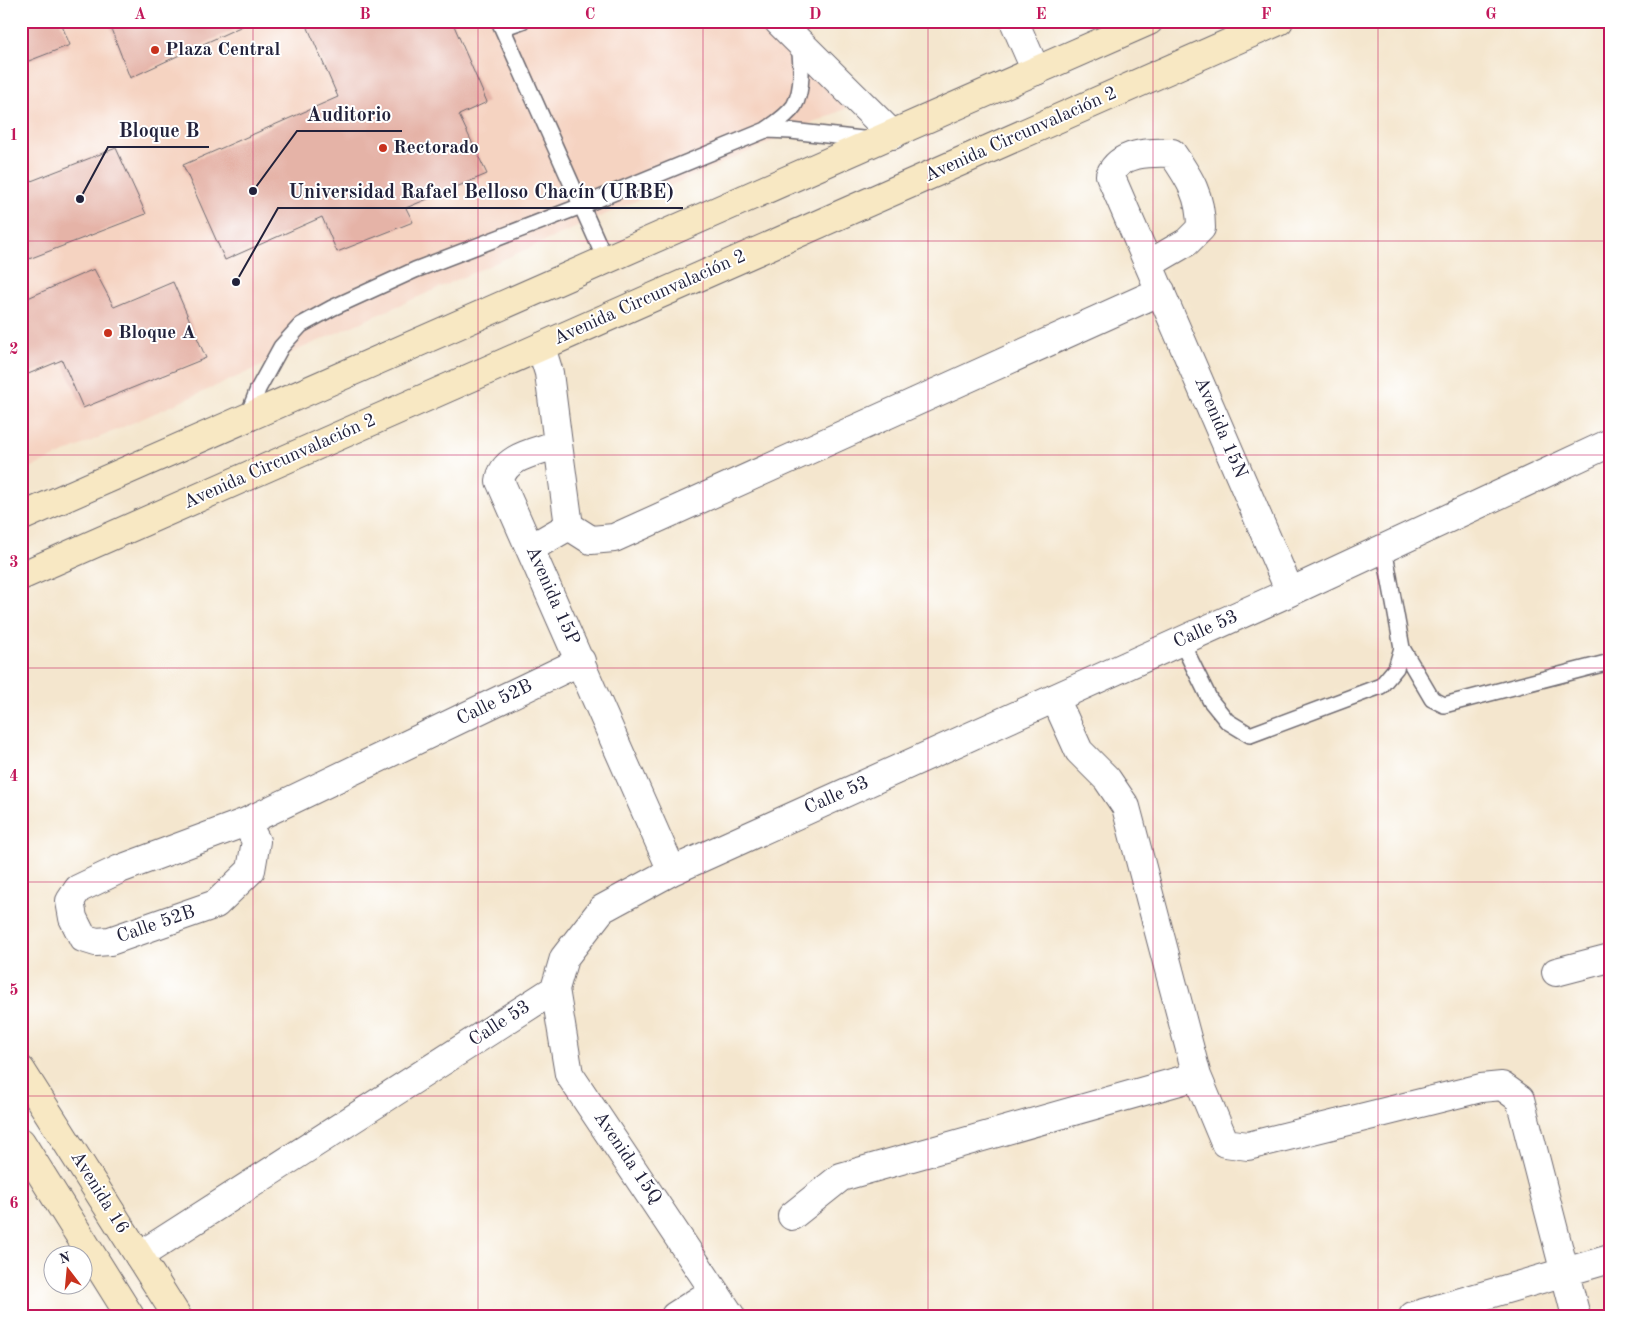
<svg xmlns="http://www.w3.org/2000/svg" width="1631" height="1337" font-family="'Old Standard TT',serif">
<rect width="100%" height="100%" fill="#fff"/>
<filter id="ink" filterUnits="userSpaceOnUse"><feTurbulence type="fractalNoise" baseFrequency=".02" numOctaves="2"/><feDisplacementMap in="SourceGraphic" scale="10" xChannelSelector="R" yChannelSelector="G"/><feConvolveMatrix kernelMatrix="1 2 1 2 8 2 1 2 1" color-interpolation-filters="sRGB"/></filter>
<filter id="wash" filterUnits="userSpaceOnUse"><feTurbulence type="fractalNoise" baseFrequency=".0096" numOctaves="4" result="noise"/><feDisplacementMap in="SourceGraphic" scale="20" xChannelSelector="R" yChannelSelector="G"/><feGaussianBlur stdDeviation="1.12" result="paint"/><feColorMatrix in="noise" values="0 0 0 0 0 0 0 0 0 0 0 0 0 0 0 0 0 1.4 0 .05"/><feComposite in="paint" operator="in"/></filter>
<g filter="url(#wash)">
<rect width="100%" height="100%" fill="#f4e6ce"/>
<path fill="#f5d3c1" d="M 21,21 L 754,21 L 847,108 L 21,472 Z"/>
<g id="blocks">
<path fill="#e5b3a7" d="M 21,21 L 60,21 L 70,45 L 21,64 Z
M 108,21 L 253,21 L 130,78 Z
M 305,21 L 452,21 L 487,102 L 459,115 L 487,174 L 406,208 L 413,222 L 337,252 L 322,217 L 225,260 L 183,165 L 338,97 Z
M 116,148 L 146,214 L 21,262 L 21,185 Z
M 94,269 L 114,307 L 173,282 L 206,358 L 83,408 L 62,360 L 21,377 L 21,301 Z"/>
</g>
</g>
<g filter="url(#ink)">
<use href="#blocks" fill-opacity="0" stroke="#6c676e" stroke-width="1"/>
<g fill="none" stroke-linecap="round" stroke-linejoin="round">
<g stroke="#6c676e" stroke-width="18">
<path id="lane" d="M 499,21 L 606,261
M 502,28 L 522,21
M 766,130 C 776,123 787,116 794,106 C 804,89 801,62 799,43
M 247,418 L 258,389 L 281,347 L 301,325 L 332,308 L 415,270 L 581,206 L 766,130 L 791,131 L 871,140
M 1181,641 L 1210,700 L 1227,721 L 1250,735 L 1381,686 L 1396,668 L 1402,648 L 1384,548
M 1402,648 L 1432,699 L 1444,705 L 1610,662"/>
</g>
<g stroke="#6c676e" stroke-width="30">
<path id="street" d="M 778,21 L 893,135
M 1014,21 L 1036,71
M 1149,264 L 1187,242 L 1201,228 C 1201,196 1190,179 1172,153 C 1150,152 1120,152 1110,175 L 1290,592
M 541,347 L 549,373 L 558,444 C 538,452 503,456 500,481 L 672,871
M 569,526 L 591,540 L 614,538 L 1161,291
M 531,548 L 569,526 L 558,444
M 1055,698 L 1079,751 L 1107,779 L 1126,807 L 1197,1076 L 1225,1143 L 1248,1146 L 1481,1088 L 1502,1086 L 1520,1099 L 1576,1316
M 246,822 L 256,841 L 251,870 L 216,904 L 110,941 L 96,942 L 83,938 L 73,918 L 70,901 L 78,889 L 120,869 L 246,822 L 581,661
M 1556,972 L 1610,958
M 555,989 L 569,1074 L 731,1316
M 792,1216 L 841,1177 L 1197,1076
M 139,1256 L 555,989 L 564,958 L 602,909 L 672,871 L 1290,592 L 1610,443
M 675,1316 L 714,1291
M 1413,1316 L 1610,1259"/>
</g>
<g stroke="#6c676e" stroke-width="30">
<path id="secondary" d="M 21,517 L 1149,21
M 21,576 L 1279,21
M 21,1070 L 177,1316
M 21,1142 L 130,1316"/>
</g>
<use href="#lane" stroke="#fff" stroke-width="15"/>
<use href="#street" stroke="#fff" stroke-width="28"/>
<use href="#secondary" stroke="#f8e8c3" stroke-width="28"/>
</g>
</g>
<path fill="none" stroke="#c2185b" stroke-width="1" stroke-opacity="0.55" d="M 253,21 L 253,1316M 478,21 L 478,1316M 703,21 L 703,1316M 928,21 L 928,1316M 1153,21 L 1153,1316M 1378,21 L 1378,1316M 21,241 L 1610,241M 21,455 L 1610,455M 21,668 L 1610,668M 21,882 L 1610,882M 21,1096 L 1610,1096"/>
<g fill="#c8321e" stroke="#fff" stroke-width="2">
<circle cx="155" cy="50" r="5"/>
<circle cx="383" cy="148" r="5"/>
<circle cx="108" cy="333" r="5"/>
</g>
<g text-anchor="middle" dominant-baseline="central" stroke-width="4" stroke-linejoin="round" paint-order="stroke">
<g font-size="19" font-weight="bold" fill="#22223b" stroke="#fff" text-anchor="start">
<text x="165" y="50">Plaza Central</text>
<text x="393" y="148">Rectorado</text>
<text x="118" y="333">Bloque A</text>
</g>
<g font-size="19" fill="#22223b" stroke="#fff">
<text transform="translate(1021 135) rotate(-24)">Avenida Circunvalación 2</text>
<text transform="translate(650 298) rotate(-24)">Avenida Circunvalación 2</text>
<text transform="translate(1220 428) rotate(67)">Avenida 15N</text>
<text transform="translate(280 462) rotate(-24)">Avenida Circunvalación 2</text>
<text transform="translate(552 596) rotate(66)">Avenida 15P</text>
<text transform="translate(1206 630) rotate(-24)">Calle 53</text>
<text transform="translate(495 703) rotate(-26)">Calle 52B</text>
<text transform="translate(837 796) rotate(-24)">Calle 53</text>
<text transform="translate(156 925) rotate(-19)">Calle 52B</text>
<text transform="translate(500 1024) rotate(-33)">Calle 53</text>
<text transform="translate(627 1158) rotate(56)">Avenida 15Q</text>
<text transform="translate(99 1193) rotate(58)">Avenida 16</text>
</g>
</g>
<path fill="none" stroke="#22223b" stroke-width="2" d="M253 191L297 131H402M80 199L108 147H209M236 282L278 208H683"/>
<g fill="#22223b" stroke="#fff" stroke-width="2">
<circle cx="253" cy="191" r="5"/>
<circle cx="80" cy="199" r="5"/>
<circle cx="236" cy="282" r="5"/>
</g>
<g font-size="20" text-anchor="middle" font-weight="bold" fill="#22223b" stroke="#fff" stroke-width="4" stroke-linejoin="round" paint-order="stroke">
<text x="349" y="121">Auditorio</text>
<text x="159" y="137">Bloque B</text>
<text x="481" y="198">Universidad Rafael Belloso Chacín (URBE)</text>
</g>
<rect width="1631" height="1337" fill="none" stroke="#fff" stroke-width="55"/>
<g transform="translate(68 1270) rotate(344)"><circle r="24" fill="#ffffff" stroke="#a7a7b1"/>
<path d="M0-4L9 19L0 12L-9 19Z" fill="#c8321e"/>
<text y="-8" font-size="14" font-weight="bold" text-anchor="middle" fill="#22223b">N</text>
</g>
<rect x="28" y="28" width="1576" height="1282" fill="none" stroke="#c2185b" stroke-width="2"/>
<g font-size="16" text-anchor="middle" font-weight="bold" fill="#c2185b">
<text x="140" y="19">A</text>
<text x="365" y="19">B</text>
<text x="590" y="19">C</text>
<text x="815" y="19">D</text>
<text x="1041" y="19">E</text>
<text x="1266" y="19">F</text>
<text x="1491" y="19">G</text>
<text x="14" y="140">1</text>
<text x="14" y="354">2</text>
<text x="14" y="567">3</text>
<text x="14" y="781">4</text>
<text x="14" y="995">5</text>
<text x="14" y="1208">6</text>
</g>
</svg>
